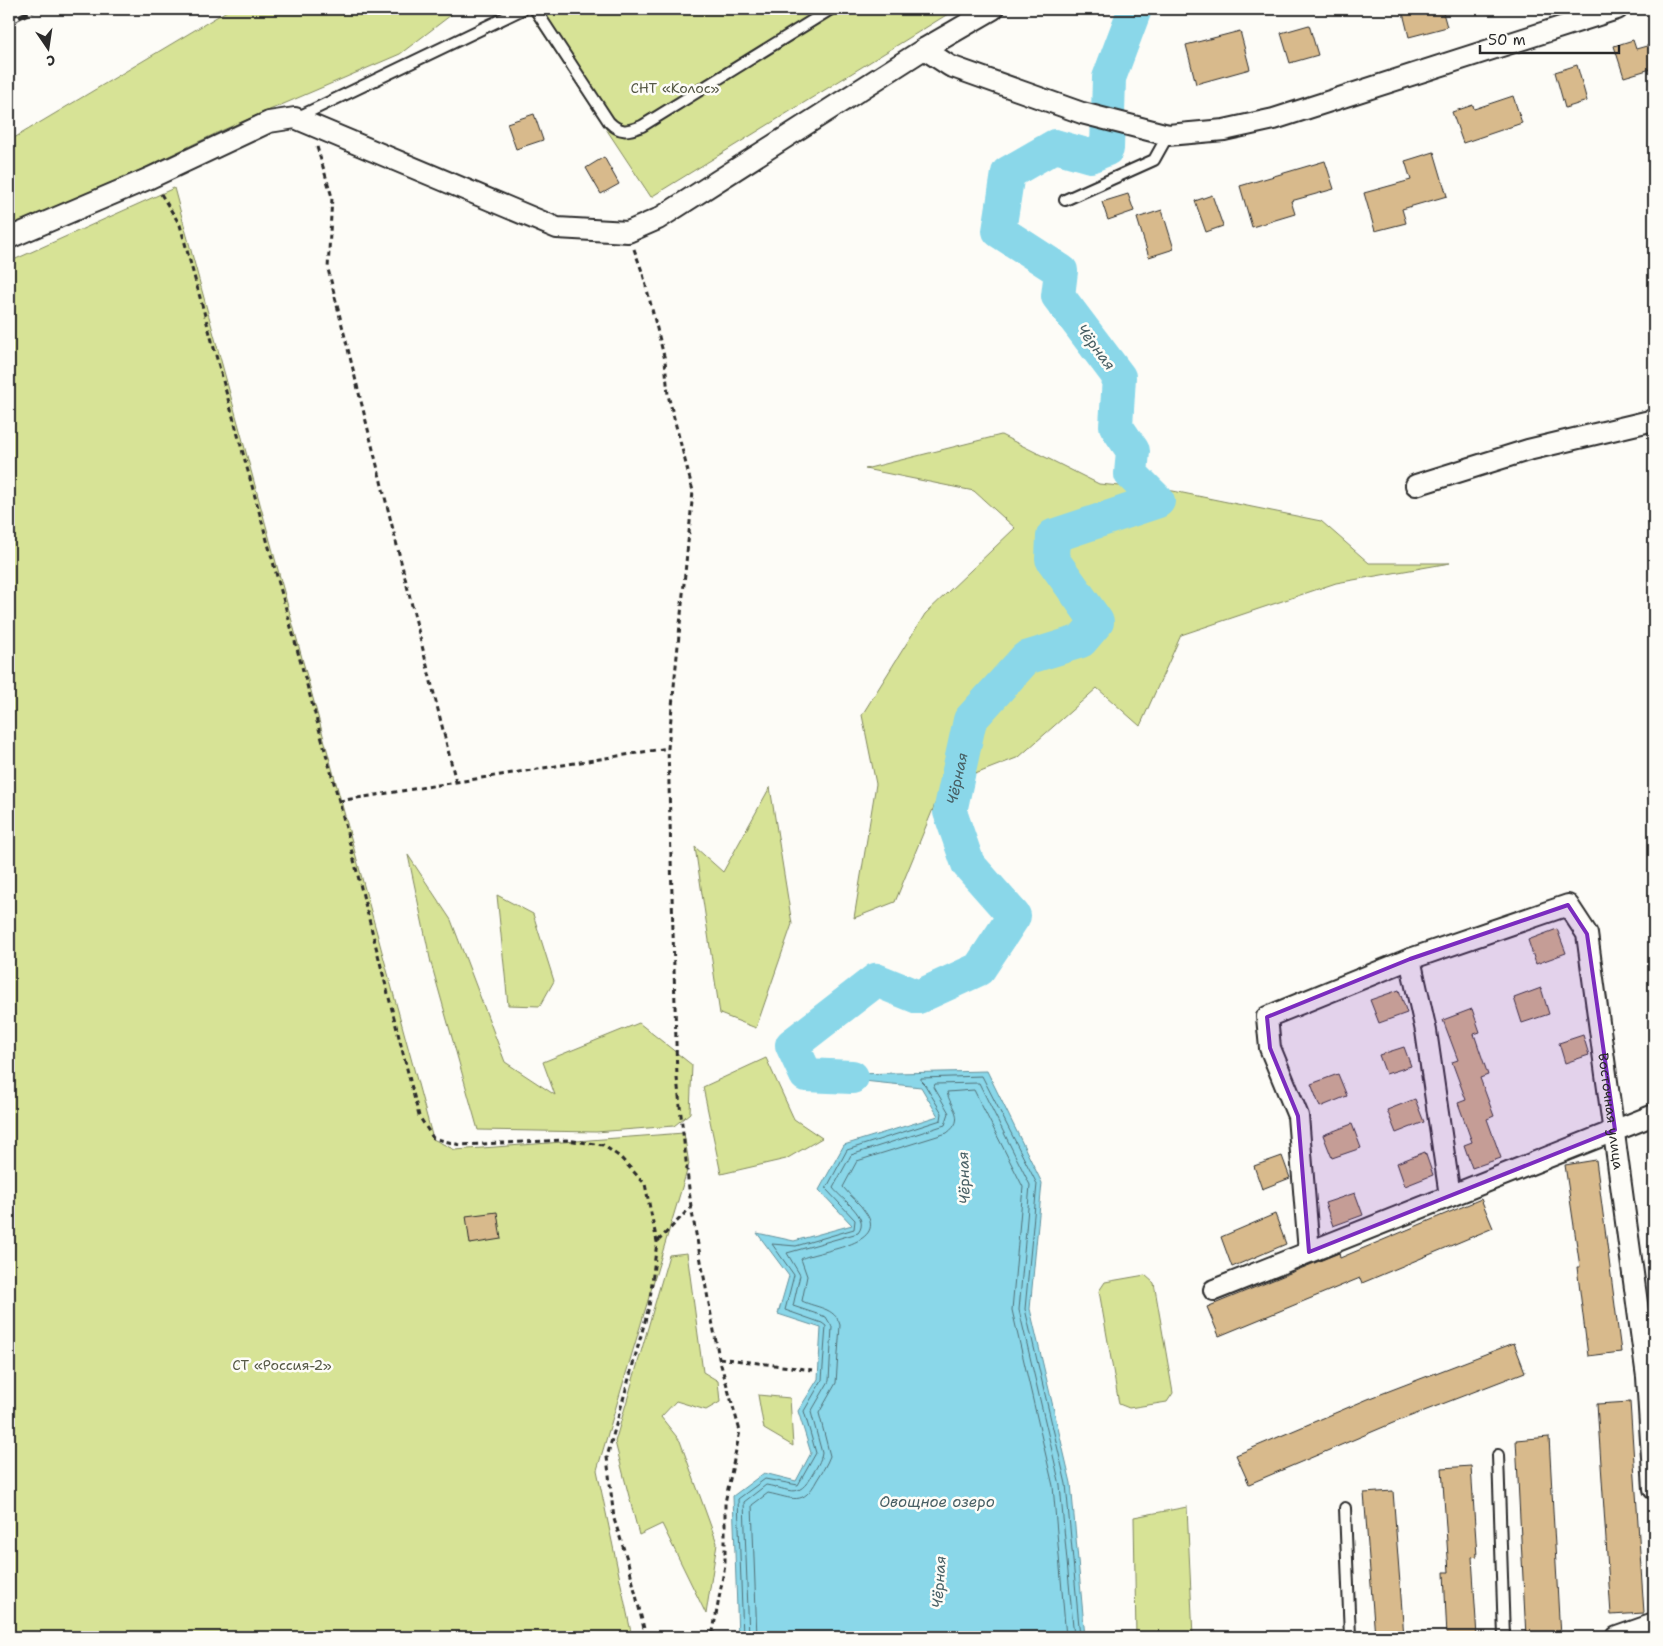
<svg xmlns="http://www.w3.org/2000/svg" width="1663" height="1646" font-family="'Shantell Sans',sans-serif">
<rect width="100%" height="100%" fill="#fdfcf7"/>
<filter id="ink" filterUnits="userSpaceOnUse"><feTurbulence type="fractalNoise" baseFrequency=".02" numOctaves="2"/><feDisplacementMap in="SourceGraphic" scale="10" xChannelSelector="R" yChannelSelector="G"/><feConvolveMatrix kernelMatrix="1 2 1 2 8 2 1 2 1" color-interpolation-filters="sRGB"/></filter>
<g filter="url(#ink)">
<path fill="#d7e396" stroke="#818760" d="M 230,9 L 452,9 L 451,15 L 400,54 L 223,130 L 9,233 L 9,141 Z
M 527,9 L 956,9 L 651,197 Z
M 174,188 L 433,1139 L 455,1150 L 684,1133 L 689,1164 L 597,1470 L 632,1637 L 9,1637 L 9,262 Z
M 1001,435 L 1099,484 L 1173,491 L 1321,521 L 1369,563 L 1450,563 L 1336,583 L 1181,635 L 1140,726 L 1097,688 L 1019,757 L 942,787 L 895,902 L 854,918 L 876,784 L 862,715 L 925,614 L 1015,528 L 974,491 L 865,469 Z
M 770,787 L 792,924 L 756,1028 L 720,1014 L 695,847 L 723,872 Z
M 408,855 L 451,920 L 505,1062 L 555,1095 L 543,1062 L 639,1023 L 692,1065 L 690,1113 L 674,1126 L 596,1132 L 478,1130 L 431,963 Z
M 497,895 L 533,914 L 554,981 L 540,1006 L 508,1005 Z
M 766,1058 L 794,1119 L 822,1138 L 786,1159 L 721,1174 L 703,1087 Z
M 687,1253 L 703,1372 L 718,1381 L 720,1402 L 706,1410 L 676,1401 L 661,1417 L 680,1441 L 717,1543 L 706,1614 L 662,1524 L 639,1535 L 615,1442 L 669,1255 Z
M 1145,1275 L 1154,1283 L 1173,1393 L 1167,1402 L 1129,1408 L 1119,1404 L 1099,1291 L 1105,1282 Z
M 758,1395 L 790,1398 L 793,1446 L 764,1429 Z
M 1187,1507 L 1193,1637 L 1136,1637 L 1134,1517 Z"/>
<path fill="#8ad7e9" stroke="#64929d" d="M 987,1071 L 1042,1183 L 1030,1309 L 1071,1483 L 1085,1637 L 738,1637 L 733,1496 L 764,1473 L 796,1481 L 811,1453 L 798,1411 L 818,1379 L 821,1328 L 778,1314 L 789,1276 L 757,1233 L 794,1241 L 852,1225 L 819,1190 L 844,1145 L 938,1116 L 921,1087 L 806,1075 Z"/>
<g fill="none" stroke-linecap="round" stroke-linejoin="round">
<path stroke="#517077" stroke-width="1" d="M 743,1637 L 738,1499 L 765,1479 L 798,1485 L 816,1453 L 804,1411 L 822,1380 L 826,1326 L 822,1323 L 785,1310 L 794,1275 L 772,1244 L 796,1246 L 854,1229 L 855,1220 L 826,1189 L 847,1150 L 941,1120 L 942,1113 L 925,1085 L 921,1081 L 921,1078 L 982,1076 L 1037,1184 L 1025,1309 L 1066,1484 L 1080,1637
M 749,1637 L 744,1502 L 766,1485 C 790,1489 798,1500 812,1475 C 816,1468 821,1461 822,1453 L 811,1412 L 829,1381 L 832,1327 L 826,1317 L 793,1306 L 800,1275 L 787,1253 L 858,1233 C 871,1217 842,1200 833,1188 L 851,1155 L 945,1125 L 949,1113 L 934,1087 L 935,1084 L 979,1083 L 1030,1185 L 1019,1310 L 1060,1485 L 1074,1637
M 757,1637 L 752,1505 L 768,1493 C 793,1498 803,1507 817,1480 C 822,1472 827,1464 830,1456 L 819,1413 L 836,1383 L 840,1325 C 835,1307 816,1308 802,1301 L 807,1276 L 801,1259 C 817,1250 889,1246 866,1213 C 860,1203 850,1196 843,1187 L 857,1161 L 947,1133 C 967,1118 950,1108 947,1092 L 974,1090 L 1023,1187 L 1012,1310 L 1053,1486 L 1066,1637"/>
<path stroke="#8ad7e9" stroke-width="34" id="s1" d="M 852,1077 L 806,1075 L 792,1045 L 876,980 L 918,997 L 979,969 L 1014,916 L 968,864 L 950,812 L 970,720 L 1026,658 L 1081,641 L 1097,622 L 1052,559 L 1053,536 L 1158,501 L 1131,474 L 1133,451 L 1116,426 L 1119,377 L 1058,296 L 1061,271 L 999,231 L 1008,173 L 1055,146 L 1090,156 L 1107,149 L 1109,78 L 1135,9"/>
</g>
<path fill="#d8ba8c" stroke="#2b2b2b" d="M 1420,9 L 1442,9 L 1447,27 L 1409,37 L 1403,13 Z
M 1309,25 L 1318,55 L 1290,63 L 1281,33 Z
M 1240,31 L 1250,69 L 1196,84 L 1186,45 Z
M 1633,40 L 1636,49 L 1654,44 L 1654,68 L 1624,77 L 1614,46 Z
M 1577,65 L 1587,101 L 1565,108 L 1555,72 Z
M 1513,96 L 1522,123 L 1463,143 L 1452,112 L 1473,105 L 1474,109 Z
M 534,114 L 543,140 L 516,149 L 507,123 Z
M 1434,152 L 1447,196 L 1402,209 L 1406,223 L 1375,231 L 1364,193 L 1411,180 L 1405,161 Z
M 604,157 L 619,184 L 601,194 L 586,168 Z
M 1325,161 L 1334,189 L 1291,201 L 1295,214 L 1252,227 L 1240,186 Z
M 1128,194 L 1134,211 L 1108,220 L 1102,202 Z
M 1212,195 L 1223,226 L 1206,232 L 1195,201 Z
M 1162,210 L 1174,249 L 1149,257 L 1137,218 Z
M 1557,929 L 1566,953 L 1536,964 L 1528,940 Z
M 1541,988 L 1549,1014 L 1522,1023 L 1514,998 Z
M 1399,990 L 1407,1013 L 1379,1023 L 1370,1000 Z
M 1472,1009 L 1480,1032 L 1474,1034 L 1488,1075 L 1480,1078 L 1494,1116 L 1487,1119 L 1501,1158 L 1472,1168 L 1464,1145 L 1472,1142 L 1458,1103 L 1466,1100 L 1452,1062 L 1458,1060 L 1443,1020 Z
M 1583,1035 L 1589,1055 L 1565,1063 L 1559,1043 Z
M 1404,1047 L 1411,1066 L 1386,1074 L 1379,1055 Z
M 1338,1074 L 1347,1096 L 1320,1107 L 1311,1084 Z
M 1415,1099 L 1424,1122 L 1396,1133 L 1387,1110 Z
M 1352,1124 L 1361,1148 L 1332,1158 L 1323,1135 Z
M 1425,1152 L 1433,1175 L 1405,1186 L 1397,1163 Z
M 1282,1156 L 1290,1178 L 1262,1189 L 1254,1166 Z
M 1596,1160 L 1621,1352 L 1588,1356 L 1577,1267 L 1580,1267 L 1565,1165 Z
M 1355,1193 L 1363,1215 L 1333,1226 L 1325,1203 Z
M 1481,1199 L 1493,1228 L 1362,1283 L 1360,1278 L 1219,1336 L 1207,1307 L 1339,1253 L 1340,1258 Z
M 497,1212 L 501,1239 L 470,1244 L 466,1216 Z
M 1275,1214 L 1286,1244 L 1232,1267 L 1221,1237 Z
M 1514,1343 L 1525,1372 L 1393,1423 L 1249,1484 L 1236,1455 L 1368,1399 Z
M 1630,1402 L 1644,1613 L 1611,1615 L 1597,1404 Z
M 1549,1437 L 1560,1637 L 1526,1637 L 1516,1440 Z
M 1471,1466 L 1477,1556 L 1472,1557 L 1477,1637 L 1447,1637 L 1444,1572 L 1449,1572 L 1442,1468 Z
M 1393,1491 L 1404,1637 L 1375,1637 L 1364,1493 Z"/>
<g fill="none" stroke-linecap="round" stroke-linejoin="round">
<g stroke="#2b2b2b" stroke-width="14">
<path id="service" d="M 535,9 L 609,122 C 620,133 627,132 642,126 L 831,9
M 296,118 L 523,9
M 1065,200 L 1154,160 L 1168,135
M 1498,1455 L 1504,1637
M 1345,1508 L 1350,1637"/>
</g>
<g stroke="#2b2b2b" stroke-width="24">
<g id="minor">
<path d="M 924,49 L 993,9"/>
<path d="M 9,238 L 150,178 L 269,122 L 295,118 L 557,228 L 628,232 L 658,219 L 924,49 L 950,66 L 1082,113 L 1168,135 L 1224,130 L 1274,119 L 1617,9"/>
<path d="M 1416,485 L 1528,450 L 1654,420"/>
<path id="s2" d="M 1450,1196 L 1426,1031 L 1410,959 L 1568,905 L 1587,934 L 1647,1377 L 1654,1489"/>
<path d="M 1309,1252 L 1298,1116 L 1270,1048 L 1267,1017 L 1410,959"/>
<path d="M 1214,1290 L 1654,1115"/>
<path d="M 1617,1637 L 1654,1624"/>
</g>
</g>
<path stroke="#2b2b2b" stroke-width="3" stroke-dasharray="5 4" stroke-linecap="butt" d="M 317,147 L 332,197 L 328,269 L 456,782
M 161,194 L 180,225 L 339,801 L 419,1116 L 433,1138 L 460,1145 L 566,1140 L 603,1145 L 620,1157 L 645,1184 L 657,1242 L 649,1307 L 607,1457 L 614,1519 L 628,1562 L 646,1637
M 634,249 L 643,274 L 665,360 L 668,395 L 693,491 L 668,748 L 677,1078 L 691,1207
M 339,801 L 668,748
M 658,1241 L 691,1207 L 719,1358 L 740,1431 L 725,1503 L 725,1565 L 712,1637
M 719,1358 L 813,1370"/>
<use href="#service" stroke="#fdfcf7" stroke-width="10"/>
<use href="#minor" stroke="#fdfcf7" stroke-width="20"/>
<g stroke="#2b2b2b" stroke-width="5.5">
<path id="rail" d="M 9,22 L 35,9"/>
</g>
<use href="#rail" stroke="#fdfcf7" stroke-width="4" stroke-dasharray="11" stroke-linecap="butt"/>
</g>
</g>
<path fill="#7b2cbf" fill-opacity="0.2" stroke="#7b2cbf" stroke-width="4" stroke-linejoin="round" d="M 1568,905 L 1587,934 L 1615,1130 L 1309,1252 L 1298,1116 L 1270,1048 L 1267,1017 L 1410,959 Z"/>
<g text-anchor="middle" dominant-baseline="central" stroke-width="5" stroke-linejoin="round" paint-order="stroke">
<g font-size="14" fill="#565946" stroke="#fdfcf7">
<text x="675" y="88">СНТ «Колос»</text>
<text x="282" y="1365">СТ «Россия-2»</text>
</g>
<g font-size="14" fill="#2b2b2b" stroke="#fdfcf7">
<text stroke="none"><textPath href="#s2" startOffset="621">Восточная улица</textPath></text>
</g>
<g font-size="15" font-style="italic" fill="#485f64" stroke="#fdfcf7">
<text transform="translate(1096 347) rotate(53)">Чёрная</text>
<text stroke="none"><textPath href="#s1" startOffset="520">Чёрная</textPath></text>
<text transform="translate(964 1178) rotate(-92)">Чёрная</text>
<text x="937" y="1502">Овощное озеро</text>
<text transform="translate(939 1582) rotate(-86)">Чёрная</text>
</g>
</g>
<rect width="1663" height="1646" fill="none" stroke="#fdfcf7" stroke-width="30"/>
<rect x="15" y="15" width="1633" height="1616" fill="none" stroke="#2b2b2b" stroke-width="2" filter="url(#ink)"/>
<g transform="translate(48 48) rotate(167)" stroke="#fdfcf7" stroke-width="4" paint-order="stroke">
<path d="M0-4L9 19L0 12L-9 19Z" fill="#2b2b2b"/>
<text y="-8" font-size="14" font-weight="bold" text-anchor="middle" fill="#2b2b2b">С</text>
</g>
<path d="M1480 45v8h139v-8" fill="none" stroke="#2b2b2b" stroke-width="2.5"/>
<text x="1488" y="45" font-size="15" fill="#2b2b2b" stroke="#fdfcf7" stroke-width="4" paint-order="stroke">50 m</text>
</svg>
